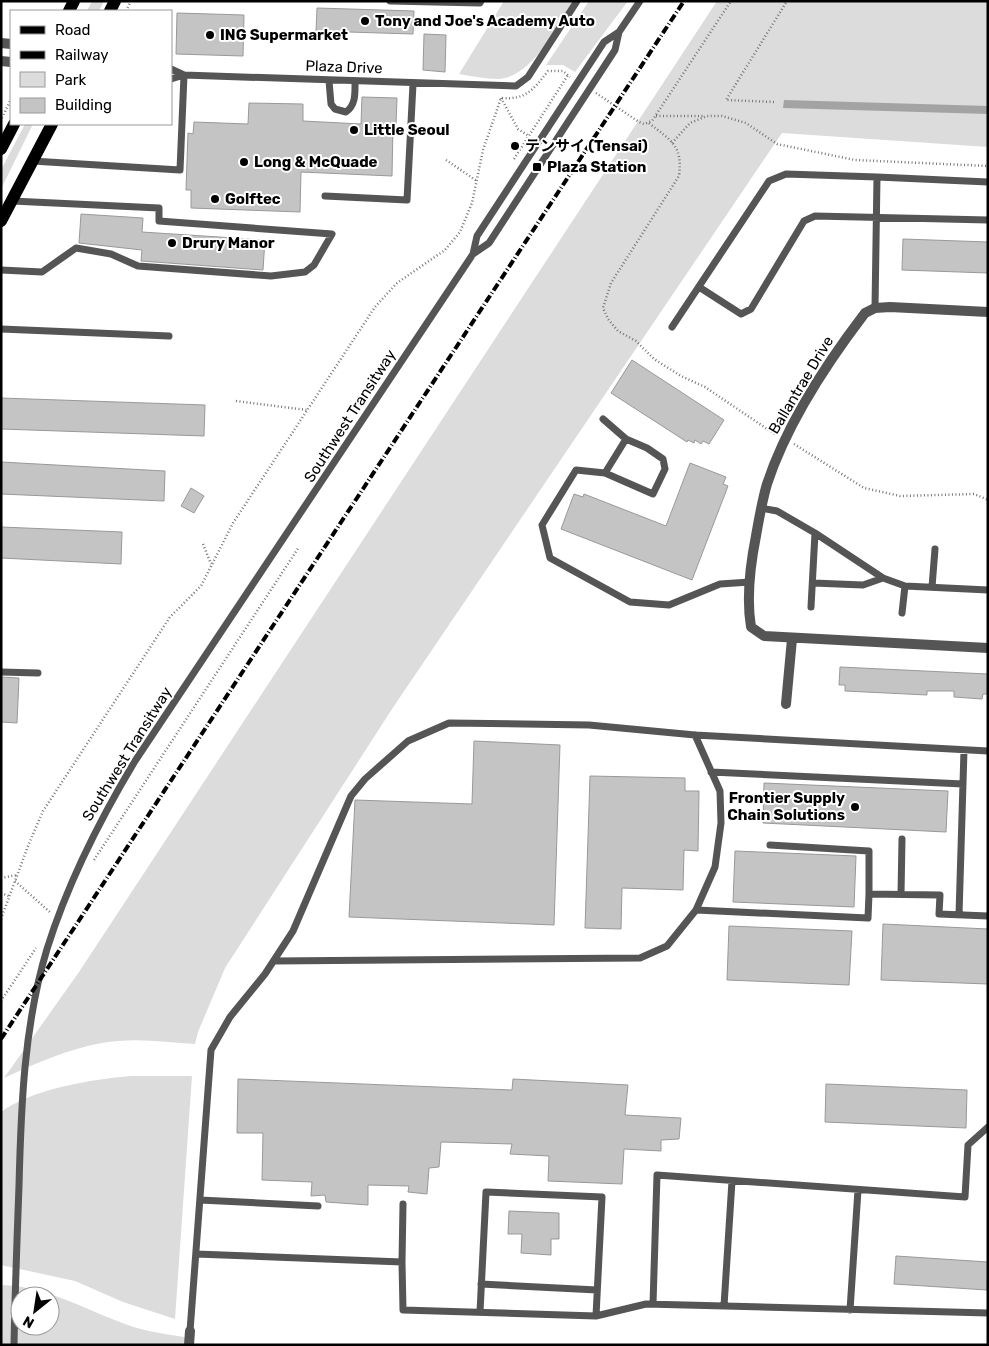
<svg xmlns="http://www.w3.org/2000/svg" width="989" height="1346" font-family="Rubik,'Noto Sans JP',sans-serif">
<rect width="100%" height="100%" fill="#fff"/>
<path fill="#dcdcdc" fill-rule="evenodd" d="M 92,1 L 104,1 L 99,11 L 87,11 Z
M 504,1 L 573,1 C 555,28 533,77 498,79 C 485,79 472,76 459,74 Z
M 589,1 L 628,1 L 575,72 L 563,65 L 546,65 Z
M 717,1 L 988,1 L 988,147 L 782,133 L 394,706 L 225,968 L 198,1032 L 195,1044 C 165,1042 133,1037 102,1043 C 68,1049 36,1063 4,1078 L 79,972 Z
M 25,124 L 33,124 L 1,189 L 1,170 Z
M 131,1076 L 192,1076 L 175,1319 L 123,1302 L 75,1281 L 1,1265 L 1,1112 C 32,1089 93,1079 131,1076 Z
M 1,1285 C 46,1286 84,1309 125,1324 C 146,1332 168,1334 189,1338 L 189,1345 L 1,1345 ZM 20,1296 L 50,1296 L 50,1326 L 20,1326 Z"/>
<path fill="#a3a3a3" d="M 784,100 L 988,106 L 988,114 L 783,108 Z"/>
<path fill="#c4c4c4" stroke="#999" d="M 317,8 L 414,11 L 413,34 L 316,31 Z
M 177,13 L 244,15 L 243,56 L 176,54 Z
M 424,34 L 446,35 L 445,72 L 423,70 Z
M 362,97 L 397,98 L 396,124 L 393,124 L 392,176 L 301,172 L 300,212 L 191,208 L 191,190 L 186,190 L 188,133 L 193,134 L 194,122 L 248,124 L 249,103 L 303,104 L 303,121 L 361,124 Z
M 81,214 L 143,218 L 142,232 L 265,240 L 263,270 L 141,261 L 142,250 L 79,243 Z
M 903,239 L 988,242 L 988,273 L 902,270 Z
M 632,360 L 724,420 L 709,444 L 703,441 L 701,444 L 695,440 L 694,443 L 688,440 L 687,442 L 611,393 Z
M 1,398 L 205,405 L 204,436 L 1,429 Z
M 1,462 L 165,471 L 164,501 L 1,494 Z
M 690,463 L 726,477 L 723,484 L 728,486 L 692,580 L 561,529 L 574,494 L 583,497 L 584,494 L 666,526 Z
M 191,488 L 204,496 L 194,513 L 181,506 Z
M 1,527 L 122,532 L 121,564 L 1,558 Z
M 840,667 L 988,674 L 988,694 L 983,694 L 982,699 L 954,697 L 954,691 L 927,691 L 927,695 L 845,691 L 845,685 L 839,685 Z
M 1,677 L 19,678 L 17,723 L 1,722 Z
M 474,741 L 560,745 L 554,925 L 349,917 L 355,800 L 472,804 Z
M 590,776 L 685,778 L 685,791 L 699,791 L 698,851 L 684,850 L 683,890 L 622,888 L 621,929 L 585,928 Z
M 764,783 L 948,791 L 946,832 L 763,823 Z
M 735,851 L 856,856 L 854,907 L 733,902 Z
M 883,924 L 988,929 L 988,984 L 881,980 Z
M 729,926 L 852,931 L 849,985 L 727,980 Z
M 238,1079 L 512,1090 L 513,1079 L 628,1085 L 625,1115 L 681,1118 L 679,1139 L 661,1140 L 661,1151 L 624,1149 L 622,1184 L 548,1181 L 549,1156 L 510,1154 L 512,1144 L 441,1142 L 439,1167 L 429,1168 L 427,1194 L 408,1192 L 409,1186 L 368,1185 L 368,1205 L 326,1202 L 325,1195 L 311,1196 L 312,1182 L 262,1180 L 263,1133 L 237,1133 Z
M 826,1084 L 967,1090 L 966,1128 L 825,1122 Z
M 509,1211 L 559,1213 L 559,1239 L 551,1239 L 551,1255 L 521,1253 L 522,1234 L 508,1234 Z
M 896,1256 L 988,1262 L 987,1290 L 894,1284 Z"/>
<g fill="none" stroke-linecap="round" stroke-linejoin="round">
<path stroke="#777" stroke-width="2.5" stroke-dasharray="1 2.5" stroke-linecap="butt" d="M 126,11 L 131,1
M 596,93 L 639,122 L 644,124 L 652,121 L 731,1
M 501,98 L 518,129 L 529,136
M 774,102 L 726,100 L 787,1
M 656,116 L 704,116
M 2,118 L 11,99
M 649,123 C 671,141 683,145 679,176 L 611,283 L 603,308 L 608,319 L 618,331 L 636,341 L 654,359 L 681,376 L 705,387 L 776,435
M 672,143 L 690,123 L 707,116 L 722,116 L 746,123 L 777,144 L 855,160 L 988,166
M 514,159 L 568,75
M 446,160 L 477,181
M 236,401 L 307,410
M 794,444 L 864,488 L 900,496 L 974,494 L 988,500
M 203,544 L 211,564
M 94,860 L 299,547
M 1,878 L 17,875
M 15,881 L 51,913
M 1,893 L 9,896
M 1,919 L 28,846 L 43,811 L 170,617 L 201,586 L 233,523 L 375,307 L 397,283 L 445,250 L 460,232 L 472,203 L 483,150 L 501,98 C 526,100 533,90 548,71 L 563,71 L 570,77
M 1,1001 L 36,948"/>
<path stroke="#555" stroke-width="7" d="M 390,1 L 480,3 L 481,1
M 171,69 L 184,75 L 516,86 L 528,77 L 577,1
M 171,79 L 184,75
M 329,81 L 331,104 L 335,109 L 346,112 C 356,105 355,93 355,82
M 32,161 L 180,170 L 184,75
M 325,196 L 407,200 L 413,84
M 473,254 L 477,236 L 604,42 L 619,32 L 640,1
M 1,270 L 42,272 L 76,248 L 111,254 L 138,266 L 271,276 L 305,272 L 314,265 L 332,234 L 159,221 L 159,208 L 12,201
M 699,287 L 741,314 L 751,309 L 804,221 L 815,216 L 988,220
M 875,308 L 877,177 L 988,182
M 672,327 L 769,181 L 786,174 L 877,177
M 1,329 L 169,336
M 603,419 L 626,439
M 605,473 L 626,439 L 647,448 L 663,459 L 665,469 L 653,494 L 605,473 L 576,470 L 542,525 L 550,558 L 630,602 L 669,605 L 720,584 L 750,582
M 761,508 L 777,511 L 815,533 L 811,607
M 883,578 L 905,586 L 988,590
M 813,583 L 863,585 L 883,578 L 815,533
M 932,587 L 935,549
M 902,613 L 905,586
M 1,672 L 38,673
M 711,772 L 963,784
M 770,845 L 869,851 L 869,894
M 901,894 L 902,839
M 696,910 L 868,918 L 869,894 L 940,895 L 939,914 L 988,916
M 959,915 L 964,750
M 274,961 L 640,958 L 667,946 L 696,910 L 715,867 L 721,823 L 720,791 L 695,735
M 200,1200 L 318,1206
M 196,1254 L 402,1262 L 403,1310 L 596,1316 L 602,1197 L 486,1192 L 480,1312
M 402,1262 L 403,1204
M 481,1284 L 597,1290
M 653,1304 L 657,1175 L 965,1197 L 968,1145 L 988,1127
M 724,1306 L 732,1181
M 850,1310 L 858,1190
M 596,1316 L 646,1304 L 988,1313
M 190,1331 L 211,1050 L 230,1017 L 265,974 L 293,931 L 351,796 L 365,779 L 408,741 L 449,723 L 589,725 L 695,735 L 988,751
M 14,1345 C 15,1292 17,1239 19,1186 C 21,1106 24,1025 47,949 C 68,882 99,821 135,761 L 473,254 L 489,243 L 615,50 L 619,32"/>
<path stroke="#555" stroke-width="10" d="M 1,43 L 11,44
M 1,61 L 11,62
M 988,312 L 890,307 L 875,308 L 865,313 C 826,364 787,423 767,484 C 762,501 759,519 756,536 C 750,566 746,597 751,627 L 764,636 L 988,648
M 786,704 L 792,639
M 189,1345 L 190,1331"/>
<path stroke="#000" stroke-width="12" d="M 69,11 L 74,1
M 110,11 L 115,1
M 1,149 L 14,124
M 1,221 L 52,124"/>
<path stroke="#000" stroke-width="4" stroke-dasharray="8 2.5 1 2.5" stroke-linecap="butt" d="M 1,1039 L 684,1"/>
</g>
<g fill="#000" stroke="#fff" stroke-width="2">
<circle cx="365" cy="21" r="5"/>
<circle cx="210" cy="35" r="5"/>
<circle cx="354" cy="130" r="5"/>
<circle cx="515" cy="146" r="5"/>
<circle cx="244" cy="162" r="5"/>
<rect x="532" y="162" width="10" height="10" rx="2.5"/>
<circle cx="215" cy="199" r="5"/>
<circle cx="172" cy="243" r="5"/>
<circle cx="855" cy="807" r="5"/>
</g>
<g text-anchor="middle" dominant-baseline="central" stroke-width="4" stroke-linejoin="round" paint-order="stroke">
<g font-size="15" font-weight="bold" fill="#000" stroke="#fff" text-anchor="start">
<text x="375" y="21">Tony and Joe's Academy Auto</text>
<text x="220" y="35">ING Supermarket</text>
<text x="364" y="130">Little Seoul</text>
<text x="525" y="146">テンサイ (Tensai)</text>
<text x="254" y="162">Long &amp; McQuade</text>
<text x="547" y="167">Plaza Station</text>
<text x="225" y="199">Golftec</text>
<text x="182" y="243">Drury Manor</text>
<text x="845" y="798" text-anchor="end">Frontier Supply<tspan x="845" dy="17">Chain Solutions</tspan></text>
</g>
<g font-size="15" fill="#000" stroke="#fff">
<text transform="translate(344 67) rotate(2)">Plaza Drive</text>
<text transform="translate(801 385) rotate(-59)">Ballantrae Drive</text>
<text transform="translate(350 416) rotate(-57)">Southwest Transitway</text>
<text transform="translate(127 754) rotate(-58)">Southwest Transitway</text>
</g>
</g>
<rect width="989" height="1346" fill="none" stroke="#000000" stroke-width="5"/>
<rect x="10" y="10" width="162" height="115" fill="#ffffff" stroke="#999999"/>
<rect x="20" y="26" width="25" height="8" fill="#000000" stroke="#999999"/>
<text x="55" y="35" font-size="15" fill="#000000">Road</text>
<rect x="20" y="51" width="25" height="8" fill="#000000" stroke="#999999"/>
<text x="55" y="60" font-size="15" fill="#000000">Railway</text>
<rect x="20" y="72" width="25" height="15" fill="#dcdcdc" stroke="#999999"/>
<text x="55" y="85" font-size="15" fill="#000000">Park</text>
<rect x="20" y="98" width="25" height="15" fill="#c4c4c4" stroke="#999999"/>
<text x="55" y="110" font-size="15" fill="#000000">Building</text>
<g transform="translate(35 1311) rotate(210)"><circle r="24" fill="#ffffff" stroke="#999999"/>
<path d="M0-4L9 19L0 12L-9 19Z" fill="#000000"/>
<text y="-8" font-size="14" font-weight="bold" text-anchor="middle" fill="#000000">N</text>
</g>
</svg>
